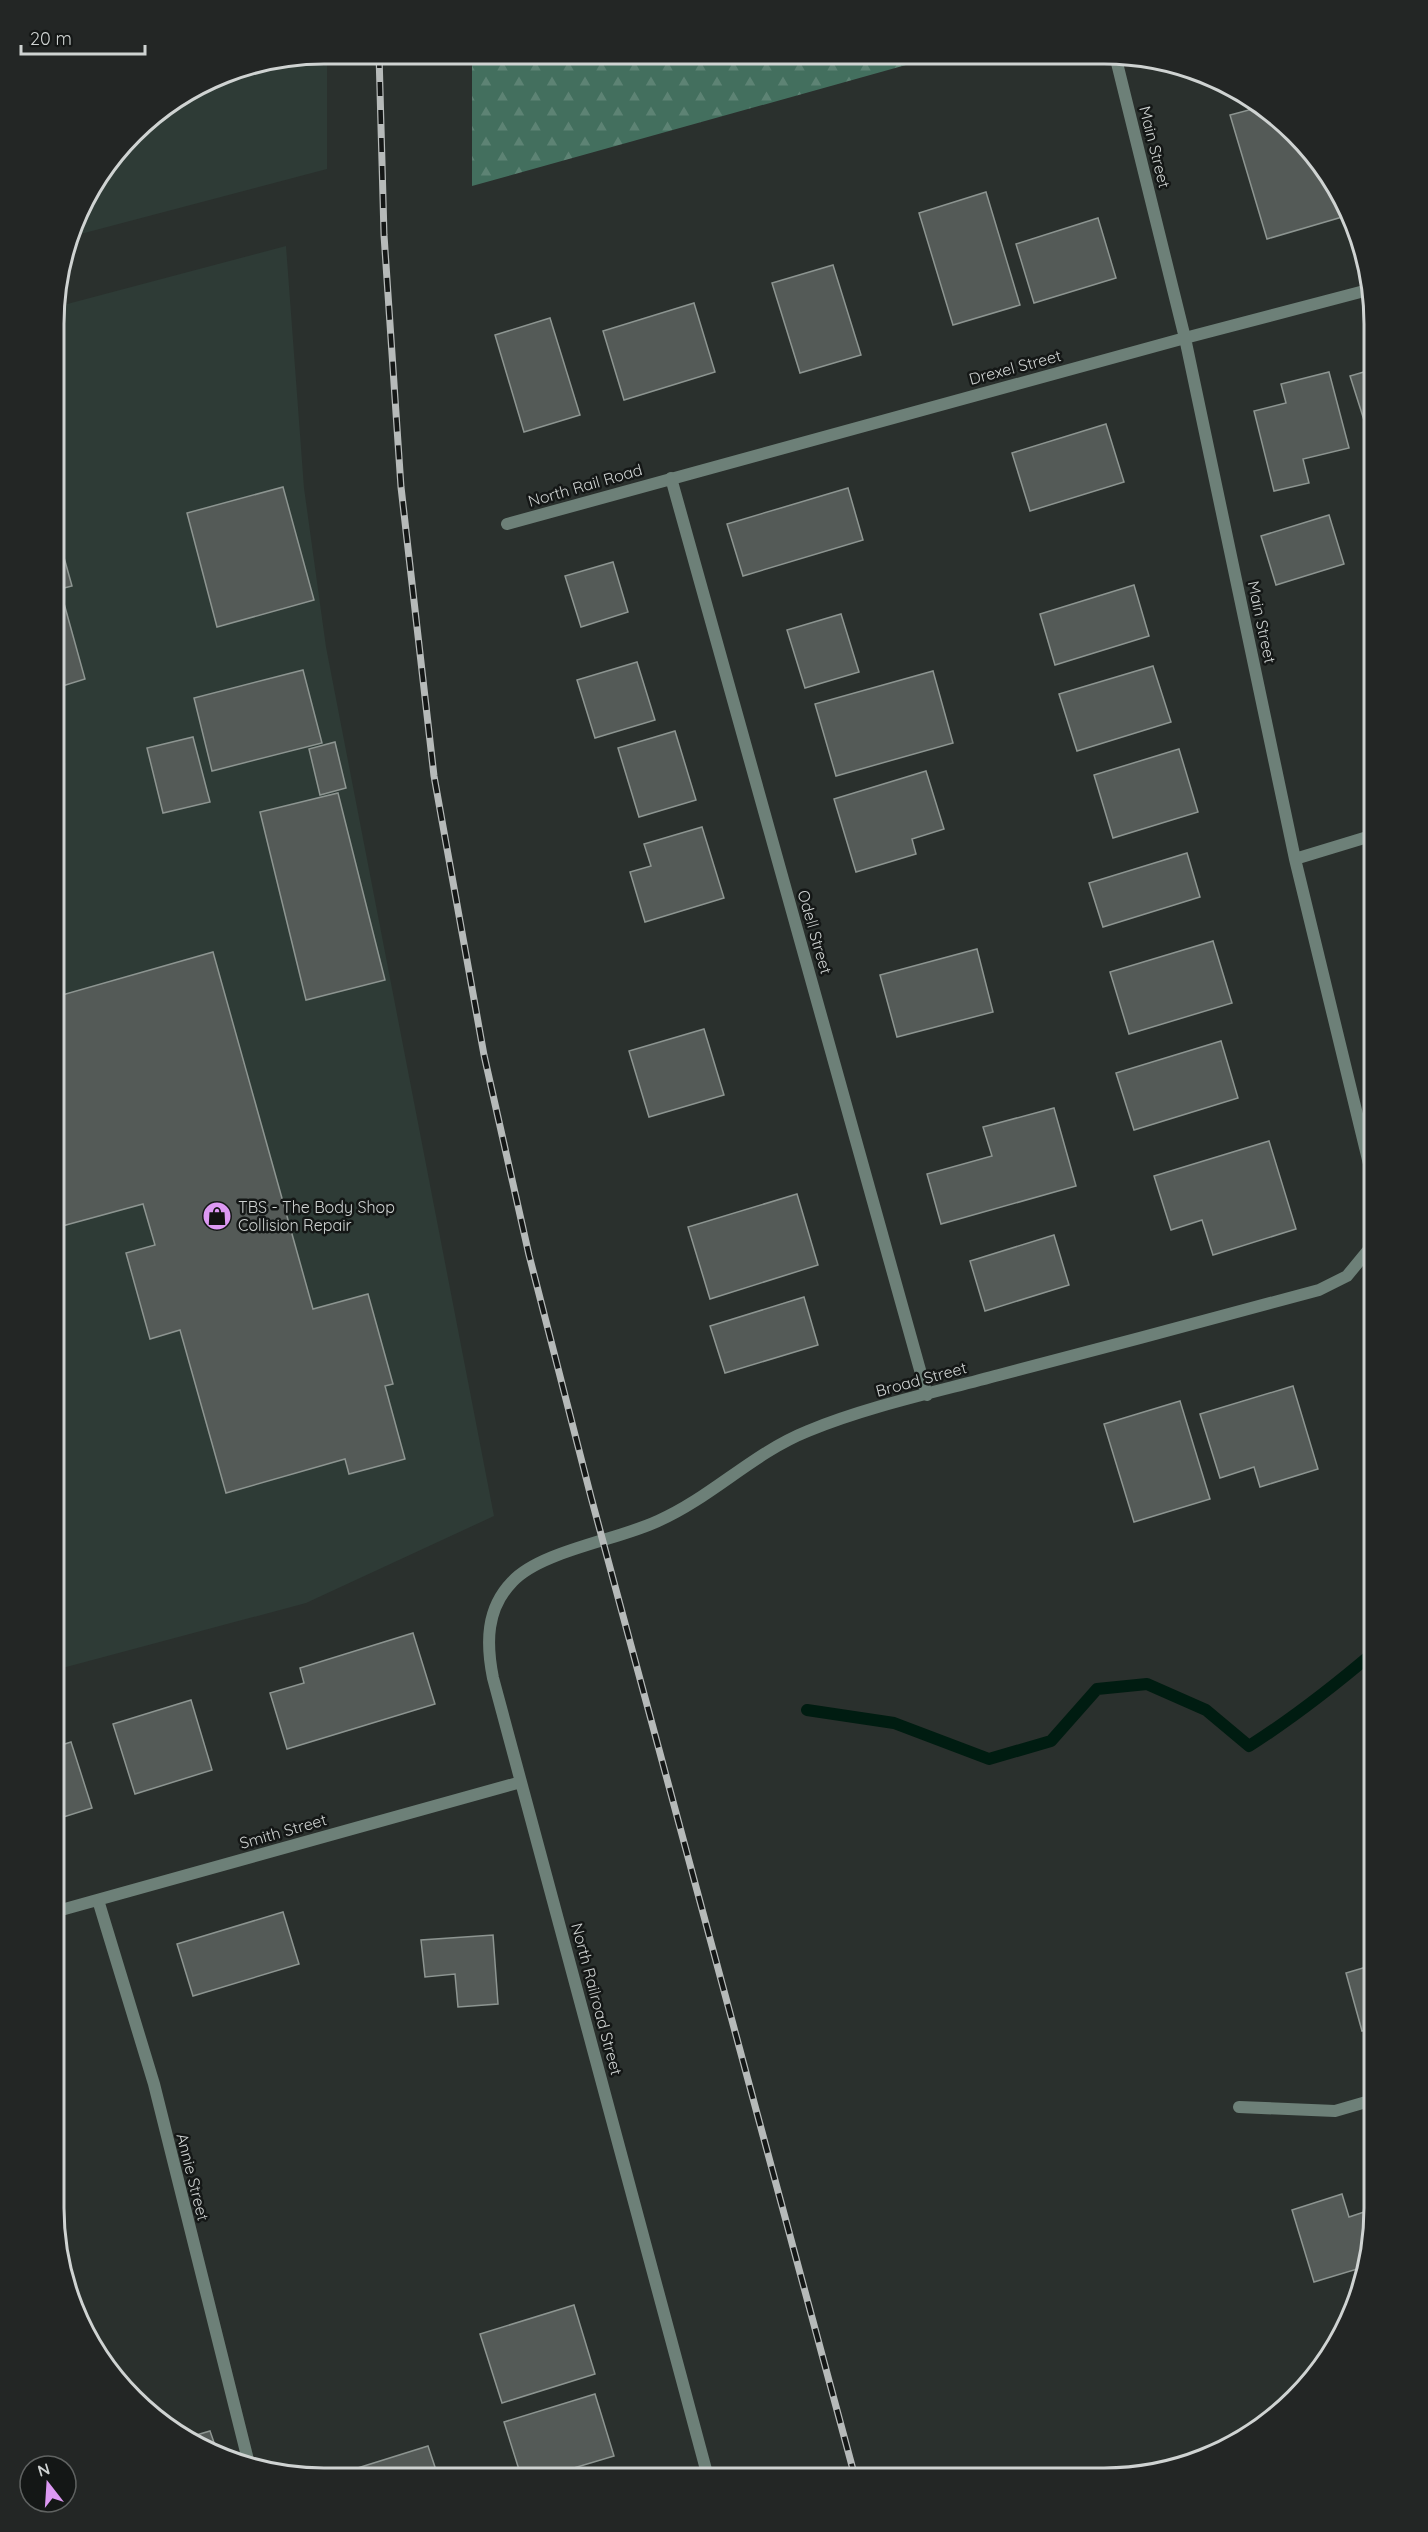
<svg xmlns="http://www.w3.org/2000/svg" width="1428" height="2532" font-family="Quicksand,sans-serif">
<defs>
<pattern id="forest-firs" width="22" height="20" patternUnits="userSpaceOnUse" patternTransform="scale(1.5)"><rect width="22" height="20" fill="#436f5e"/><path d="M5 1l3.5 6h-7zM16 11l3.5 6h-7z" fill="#5d8374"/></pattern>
</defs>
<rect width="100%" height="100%" fill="#2a302d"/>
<path fill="#2e3b36" d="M 327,54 L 327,169 L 73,236 L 82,204 L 146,121 L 221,74 Z
M 286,246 L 304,488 L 326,647 L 494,1516 L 306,1603 L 55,1670 L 56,307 Z"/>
<path fill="url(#forest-firs)" d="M 472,55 L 931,58 L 472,186 Z"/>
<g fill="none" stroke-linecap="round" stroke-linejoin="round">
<path stroke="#001c11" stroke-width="12" d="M 807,1710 L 894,1723 L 989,1759 L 1051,1741 L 1097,1689 L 1147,1684 L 1206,1710 L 1249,1746 C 1293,1718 1334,1686 1374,1652"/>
</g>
<path fill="#545a57" stroke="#8d9591" stroke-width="1.5" d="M 1260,107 L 1282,121 L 1328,174 L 1349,215 L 1267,239 L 1230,115 Z
M 986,192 L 1020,305 L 953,325 L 919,213 Z
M 1098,218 L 1116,278 L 1034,303 L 1016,244 Z
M 833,265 L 861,355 L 800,373 L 772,283 Z
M 694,303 L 715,372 L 624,400 L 603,331 Z
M 550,318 L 580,415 L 524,432 L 495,335 Z
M 1374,369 L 1374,417 L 1364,420 L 1350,376 Z
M 1329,372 L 1349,448 L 1303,459 L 1309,483 L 1274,491 L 1254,411 L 1286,403 L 1281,384 Z
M 1106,424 L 1124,482 L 1030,511 L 1012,453 Z
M 283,487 L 314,600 L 217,627 L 187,513 Z
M 848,488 L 863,540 L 743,576 L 727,524 Z
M 1329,515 L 1344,564 L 1276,585 L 1261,536 Z
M 56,529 L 72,586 L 60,589 L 85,679 L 56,688 Z
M 613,562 L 628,612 L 581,627 L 565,576 Z
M 1134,585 L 1149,636 L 1055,665 L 1040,614 Z
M 841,614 L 859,672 L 805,688 L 787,630 Z
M 637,662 L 655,720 L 595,738 L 577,680 Z
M 1153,666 L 1171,722 L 1077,751 L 1059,694 Z
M 303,670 L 322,743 L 212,771 L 194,698 Z
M 933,671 L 953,743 L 836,776 L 815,704 Z
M 675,731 L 696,800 L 639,817 L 618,748 Z
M 193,737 L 210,802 L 163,813 L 147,748 Z
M 335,742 L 346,788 L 320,795 L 309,749 Z
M 1179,749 L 1198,812 L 1113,838 L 1094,775 Z
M 926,771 L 944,829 L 912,839 L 916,854 L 856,872 L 834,799 Z
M 338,793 L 385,980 L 306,1000 L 260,812 Z
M 702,827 L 724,898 L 645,922 L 630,872 L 651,866 L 644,844 Z
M 1187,853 L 1200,897 L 1103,927 L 1089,883 Z
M 1213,941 L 1232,1003 L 1129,1034 L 1110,972 Z
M 977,949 L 993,1012 L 897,1037 L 880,975 Z
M 213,952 L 313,1309 L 368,1294 L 393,1384 L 385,1386 L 405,1459 L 349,1474 L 345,1459 L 226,1493 L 180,1330 L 150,1339 L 126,1253 L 155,1245 L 143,1204 L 55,1228 L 55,1065 L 59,1064 L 55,1050 L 55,997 Z
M 704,1029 L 724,1095 L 649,1117 L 629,1051 Z
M 1221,1041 L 1238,1098 L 1134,1130 L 1116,1073 Z
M 1054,1108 L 1076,1186 L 941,1224 L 927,1174 L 992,1156 L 983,1127 Z
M 1269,1141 L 1296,1229 L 1213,1255 L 1202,1220 L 1171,1230 L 1154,1176 Z
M 797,1194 L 818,1265 L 710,1299 L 688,1227 Z
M 1054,1235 L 1069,1285 L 985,1311 L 970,1261 Z
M 804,1297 L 818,1345 L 725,1373 L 710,1326 Z
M 1293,1386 L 1318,1469 L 1260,1487 L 1254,1467 L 1220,1478 L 1200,1414 Z
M 1180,1401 L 1210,1499 L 1134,1522 L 1104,1424 Z
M 413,1633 L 435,1704 L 287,1749 L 270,1693 L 304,1683 L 300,1668 Z
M 191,1700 L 212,1770 L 135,1794 L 113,1724 Z
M 71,1742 L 92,1808 L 54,1820 L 55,1747 Z
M 283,1912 L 299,1964 L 193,1996 L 177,1944 Z
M 493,1935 L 498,2004 L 458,2007 L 455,1974 L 425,1977 L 421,1940 Z
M 1373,1965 L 1373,2028 L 1362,2031 L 1346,1973 Z
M 1342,2194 L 1349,2217 L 1373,2209 L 1373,2226 L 1364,2267 L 1314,2282 L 1292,2210 Z
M 574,2305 L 595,2374 L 502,2403 L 480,2334 Z
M 595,2394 L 614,2456 L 547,2476 L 521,2476 L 504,2422 Z
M 210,2431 L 218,2454 L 205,2450 L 186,2438 Z
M 428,2446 L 438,2476 L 332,2476 Z"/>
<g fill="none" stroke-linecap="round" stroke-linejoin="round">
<path stroke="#6d8078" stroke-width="12" d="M 1116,59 L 1185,338 L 1295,859 L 1371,1172 L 1374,1192
M 671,478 L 927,1395
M 507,524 L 1185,338 L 1368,290
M 1295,859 L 1374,835
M 98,1900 L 154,2084 L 249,2464
M 54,1912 L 521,1782
M 1239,2107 L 1335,2111 L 1373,2100
M 708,2477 L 493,1678 C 486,1643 486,1609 512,1582 C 540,1551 618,1540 658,1521 C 712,1497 753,1453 808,1431 C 869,1406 936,1392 999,1375 C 1106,1347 1212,1319 1319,1290 L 1347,1276 L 1370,1248 L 1374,1227"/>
<g stroke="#b6bab9" stroke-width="7">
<path id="rail" d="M 379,54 L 384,235 L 401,487 L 434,776 L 484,1055 L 529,1255 L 591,1497 L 855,2477"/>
</g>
<use href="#rail" stroke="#141716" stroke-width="4.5" stroke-dasharray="14" stroke-linecap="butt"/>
</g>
<defs>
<g id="shop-disc" transform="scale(1.5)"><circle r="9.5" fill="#dd99f3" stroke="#141716"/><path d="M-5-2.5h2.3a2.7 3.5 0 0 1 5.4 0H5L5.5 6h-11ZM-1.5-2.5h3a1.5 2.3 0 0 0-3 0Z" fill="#111"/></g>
</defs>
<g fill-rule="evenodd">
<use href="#shop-disc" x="217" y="1216"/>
</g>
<g text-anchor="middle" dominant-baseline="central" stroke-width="5" stroke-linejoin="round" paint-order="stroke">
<g font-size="16" fill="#cfd3d2" stroke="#141716">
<text transform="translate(1155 147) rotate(76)">Main Street</text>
<text transform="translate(1015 367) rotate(-15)">Drexel Street</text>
<text transform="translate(585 485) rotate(-16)">North Rail Road</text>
<text transform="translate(1262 622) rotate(78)">Main Street</text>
<text transform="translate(815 932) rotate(74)">Odell Street</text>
<text transform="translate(921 1379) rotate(-15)">Broad Street</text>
<text transform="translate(283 1831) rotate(-16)">Smith Street</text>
<text transform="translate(597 1999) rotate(75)">North Railroad Street</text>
<text transform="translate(193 2177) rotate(76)">Annie Street</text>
</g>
<g font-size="16" fill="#cfd3d2" stroke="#141716" text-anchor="start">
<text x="238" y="1207">TBS - The Body Shop<tspan x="238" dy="18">Collision Repair</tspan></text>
</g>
</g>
<path d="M0 0H1428V2532H0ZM324 64H1104A260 260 0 0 1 1364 324V2208A260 260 0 0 1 1104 2468H324A260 260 0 0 1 64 2208V324A260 260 0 0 1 324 64Z" fill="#232625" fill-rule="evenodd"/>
<path fill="none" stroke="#cfd3d2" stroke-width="3" d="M324 64H1104A260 260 0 0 1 1364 324V2208A260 260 0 0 1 1104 2468H324A260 260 0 0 1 64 2208V324A260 260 0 0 1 324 64Z"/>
<g transform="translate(48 2484) rotate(343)"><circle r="28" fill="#141716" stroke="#5f6261" stroke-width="1.5"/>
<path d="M0-4.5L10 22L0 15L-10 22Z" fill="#dd99f3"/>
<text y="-9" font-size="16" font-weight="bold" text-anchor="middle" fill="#cfd3d2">N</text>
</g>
<path d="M21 45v9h124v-9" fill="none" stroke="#cfd3d2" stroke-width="3"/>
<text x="30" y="45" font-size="18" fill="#cfd3d2" stroke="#141716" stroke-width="4.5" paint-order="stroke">20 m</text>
</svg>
